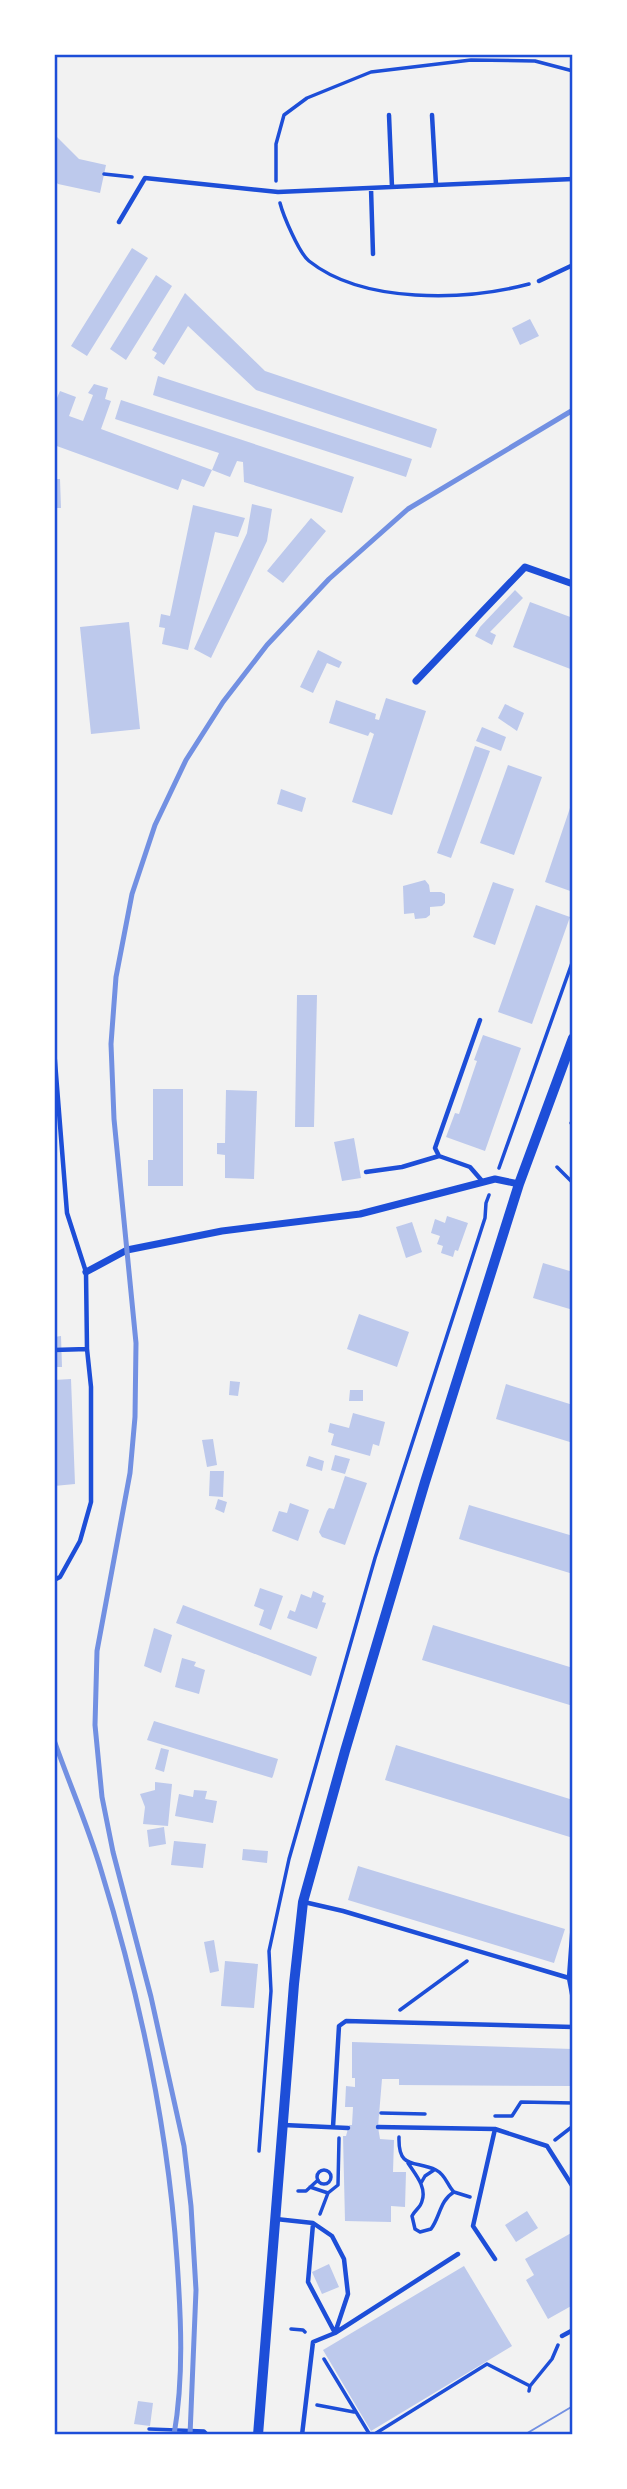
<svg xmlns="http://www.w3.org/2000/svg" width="627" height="2489" font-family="Mulish,sans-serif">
<rect width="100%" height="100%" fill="#f2f2f2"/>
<path fill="#bdc9ec" d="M 54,134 L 79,159 L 106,165 L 100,193 L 58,184 L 54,180 Z
M 132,248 L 148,258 L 87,356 L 71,346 Z
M 156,275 L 172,286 L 126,360 L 110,349 Z
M 185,293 L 265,371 L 437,429 L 431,448 L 256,390 L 188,326 L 164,365 L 154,358 L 157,353 L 152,350 Z
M 530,319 L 539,336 L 520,345 L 512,328 Z
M 158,376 L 412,459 L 406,477 L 153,395 Z
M 94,384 L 108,388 L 105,399 L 111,401 L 101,429 L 212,470 L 204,487 L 182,479 L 178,490 L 54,445 L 54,405 L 60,391 L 76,397 L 69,416 L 83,421 L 93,395 L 88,393 Z
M 121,400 L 354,477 L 342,513 L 244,482 L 243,462 L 237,461 L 230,477 L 212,470 L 219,453 L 115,419 Z
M 54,479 L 60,479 L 61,508 L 54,508 Z
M 252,504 L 272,509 L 267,541 L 211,658 L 194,649 L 247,533 Z
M 193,505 L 245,518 L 238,537 L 215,532 L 188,650 L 162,644 L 165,628 L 159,627 L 161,614 L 170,616 Z
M 311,518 L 326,531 L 283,583 L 267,571 Z
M 515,590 L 523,598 L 490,632 L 496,635 L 492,645 L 475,636 L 480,627 Z
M 530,602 L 573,618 L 573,670 L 513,647 Z
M 129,622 L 140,729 L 91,734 L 80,627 Z
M 318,650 L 342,662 L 339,668 L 327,663 L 313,693 L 300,687 Z
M 386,698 L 426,711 L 392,815 L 352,802 L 374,734 L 370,732 L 368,736 L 329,723 L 336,700 L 376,714 L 375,719 L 379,720 Z
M 505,704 L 524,713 L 517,731 L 498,718 Z
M 482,727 L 506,737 L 501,751 L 476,741 Z
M 475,746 L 490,751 L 451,858 L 437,853 Z
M 508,765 L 542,777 L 514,855 L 480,843 Z
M 281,789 L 306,798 L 302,812 L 277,804 Z
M 572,802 L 573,803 L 573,892 L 545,882 Z
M 425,880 L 429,885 L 430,892 L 441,892 L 445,894 L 445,903 L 442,906 L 430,907 L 430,915 L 426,918 L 415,919 L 414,913 L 404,914 L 403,886 Z
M 493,882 L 514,889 L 495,945 L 473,937 Z
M 536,905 L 570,917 L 532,1024 L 498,1012 Z
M 297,995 L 317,995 L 314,1127 L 295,1127 Z
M 483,1035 L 521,1048 L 485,1151 L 446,1137 L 455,1113 L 459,1114 L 477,1061 L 474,1060 Z
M 153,1089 L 183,1089 L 183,1186 L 148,1186 L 148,1160 L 153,1160 Z
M 226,1090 L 257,1091 L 254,1179 L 225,1178 L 225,1155 L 217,1154 L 217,1143 L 225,1143 Z
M 354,1138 L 361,1178 L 342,1181 L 334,1142 Z
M 447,1216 L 468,1223 L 458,1251 L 455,1250 L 453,1257 L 441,1253 L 443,1246 L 437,1244 L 440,1236 L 431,1233 L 435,1219 L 445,1223 Z
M 412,1222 L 422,1252 L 406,1258 L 396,1227 Z
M 543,1263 L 573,1272 L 573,1310 L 533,1298 Z
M 359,1314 L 409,1332 L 397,1367 L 347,1349 Z
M 61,1336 L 62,1367 L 54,1367 L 54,1337 Z
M 71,1379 L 75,1484 L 54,1486 L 54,1380 Z
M 230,1381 L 240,1382 L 238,1396 L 229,1395 Z
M 506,1384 L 573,1405 L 573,1443 L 496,1419 Z
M 350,1390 L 363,1390 L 363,1401 L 349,1401 Z
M 353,1413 L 385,1422 L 379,1446 L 373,1444 L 370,1456 L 331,1445 L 334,1434 L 328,1432 L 330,1423 L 349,1428 Z
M 213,1439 L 217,1465 L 207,1467 L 202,1440 Z
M 335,1455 L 350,1459 L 345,1474 L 331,1470 Z
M 309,1456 L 324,1461 L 322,1471 L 306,1466 Z
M 210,1471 L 224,1471 L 223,1497 L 209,1496 Z
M 345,1476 L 367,1483 L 345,1545 L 322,1537 L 319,1532 L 327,1511 L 329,1508 L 334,1509 Z
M 218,1499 L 227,1502 L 224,1513 L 215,1509 Z
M 290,1503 L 309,1510 L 298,1541 L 272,1531 L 279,1511 L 287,1513 Z
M 469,1505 L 573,1536 L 573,1574 L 459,1539 Z
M 260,1588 L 283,1596 L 271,1630 L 259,1625 L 264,1610 L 254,1606 Z
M 313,1591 L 324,1596 L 322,1602 L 326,1603 L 317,1629 L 287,1618 L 290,1610 L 295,1612 L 301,1594 L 311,1598 Z
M 183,1605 L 317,1657 L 311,1676 L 176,1623 Z
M 433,1625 L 573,1668 L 573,1706 L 422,1660 Z
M 154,1628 L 172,1635 L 161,1673 L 144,1666 Z
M 182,1658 L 196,1662 L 194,1666 L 205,1670 L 199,1694 L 175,1687 Z
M 154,1721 L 278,1759 L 273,1776 L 272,1778 L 147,1740 Z
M 396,1745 L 573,1800 L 573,1838 L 385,1780 Z
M 161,1748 L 169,1750 L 164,1772 L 155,1769 Z
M 155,1782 L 172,1784 L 168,1826 L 143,1824 L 145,1807 L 140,1794 L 155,1790 Z
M 194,1790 L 207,1791 L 205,1799 L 217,1801 L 213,1823 L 175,1816 L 179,1794 L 193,1797 Z
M 164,1827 L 166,1844 L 149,1847 L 147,1830 Z
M 174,1841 L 206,1844 L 203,1868 L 171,1865 Z
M 243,1849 L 268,1851 L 267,1863 L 242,1860 Z
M 358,1866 L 565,1929 L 554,1963 L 348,1900 Z
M 214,1940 L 219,1971 L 210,1973 L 204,1942 Z
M 225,1961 L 258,1964 L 254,2008 L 221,2006 Z
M 352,2042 L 573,2049 L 573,2086 L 399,2085 L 399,2079 L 382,2079 L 378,2127 L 380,2139 L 394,2140 L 393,2172 L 406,2172 L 405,2207 L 391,2206 L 391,2222 L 345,2221 L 343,2136 L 346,2136 L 349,2125 L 352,2125 L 353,2107 L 345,2107 L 346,2086 L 355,2087 L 355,2078 L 352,2078 Z
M 527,2211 L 538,2228 L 516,2242 L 505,2225 Z
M 573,2232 L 573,2305 L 548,2319 L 526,2280 L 534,2275 L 525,2259 Z
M 329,2264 L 339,2287 L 322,2294 L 312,2272 Z
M 464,2266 L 512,2346 L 371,2431 L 323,2350 Z
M 138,2401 L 153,2403 L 150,2426 L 134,2424 Z"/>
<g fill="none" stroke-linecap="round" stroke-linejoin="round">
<path stroke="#1d4ed8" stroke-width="3.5" d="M 104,174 L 132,177
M 276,181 L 276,144 L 284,115 L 307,98 L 371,72 L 471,60 L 535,61 L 573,71
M 280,203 C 283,215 299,253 309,261 C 363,304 465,301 529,284
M 571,1123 L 573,1123
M 557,1167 L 573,1183
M 499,1168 L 573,960
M 400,2010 L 467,1961
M 381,2113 L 425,2114
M 495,2116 L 512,2116 L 521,2102 L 573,2103
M 399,2137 C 398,2170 415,2160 436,2170 C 446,2175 447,2185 454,2192 L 470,2197
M 555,2140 L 573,2126
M 259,2151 L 271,1991 L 269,1951 L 289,1859 L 375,1558 L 485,1218 L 486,1203 L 489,1195
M 408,2163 C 415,2174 427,2187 422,2201 C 421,2207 415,2210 412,2216 L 415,2229 L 420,2232 L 431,2229 C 440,2217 440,2200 454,2192
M317 2177a7 7 0 1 1 14 0a7 7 0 1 1-14 0Z
M 421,2183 L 425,2176 L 434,2170
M 310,2187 L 328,2193 L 338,2185 L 339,2138
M 298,2191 L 306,2191 L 318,2180
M 320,2214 L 328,2193
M 291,2329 L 303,2330 L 305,2332
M 324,2359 L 370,2435
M 530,2386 L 552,2359 L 558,2345
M 317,2405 L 354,2412
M 149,2429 L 204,2431 L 208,2435
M 373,2435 L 487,2364 L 530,2386 L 529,2391"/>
<path stroke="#1d4ed8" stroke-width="4.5" d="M 389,115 L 392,187
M 432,115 L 436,185
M 371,188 L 373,254
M 119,222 L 145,178 L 278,192 L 573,179
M 539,281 L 573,265
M 480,1020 L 435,1148 L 439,1156 L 470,1167 L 483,1182
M 54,1049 L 67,1213 L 86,1272 L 87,1349 L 91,1387 L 91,1502 L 80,1541 L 60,1577 L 54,1580
M 366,1172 L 402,1167 L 439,1156
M 54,1350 L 87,1349
M 304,1902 L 343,1911 L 569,1978
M 573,1922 L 569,1978 L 573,1999
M 284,2125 L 348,2128
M 333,2127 L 339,2026 L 346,2021 L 573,2027
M 378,2127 L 495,2129 L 547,2146 L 573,2187
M 276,2219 L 313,2223 L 332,2236 L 344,2259 L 348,2294 L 335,2333 L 313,2342 L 302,2435
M 313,2224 L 308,2282 L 335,2333 L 458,2254
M 495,2259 L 473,2226 L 495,2129
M 562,2336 L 573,2330"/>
<path stroke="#1d4ed8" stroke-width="7" d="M 416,681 L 525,567 L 573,584
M 86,1272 L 127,1250 L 222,1231 L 360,1214 L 495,1179 L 519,1184"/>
<path stroke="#1d4ed8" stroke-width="10" d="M 258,2435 L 294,1984 L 303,1902 L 345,1751 L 425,1482 L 519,1184 L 573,1038"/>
<path stroke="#7290e2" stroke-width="2" d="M 524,2435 L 573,2406"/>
<path stroke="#7290e2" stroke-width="5" d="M 54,1740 C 69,1783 88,1826 101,1870 C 140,1997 168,2127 177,2260 C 181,2318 184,2377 174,2435
M 190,2435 L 196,2290 L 191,2206 L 184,2146 L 151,1997 L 113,1852 L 102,1797 L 95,1725 L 97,1651 L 130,1473 L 135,1417 L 136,1343 L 114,1119 L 111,1044 L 116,977 L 132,894 L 155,825 L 186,760 L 223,702 L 267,645 L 329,579 L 408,509 L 573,410"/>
</g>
<rect width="627" height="2489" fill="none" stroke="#ffffff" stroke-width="112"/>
<rect x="56" y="56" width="515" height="2377" fill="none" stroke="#1d4ed8" stroke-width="2.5"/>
</svg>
